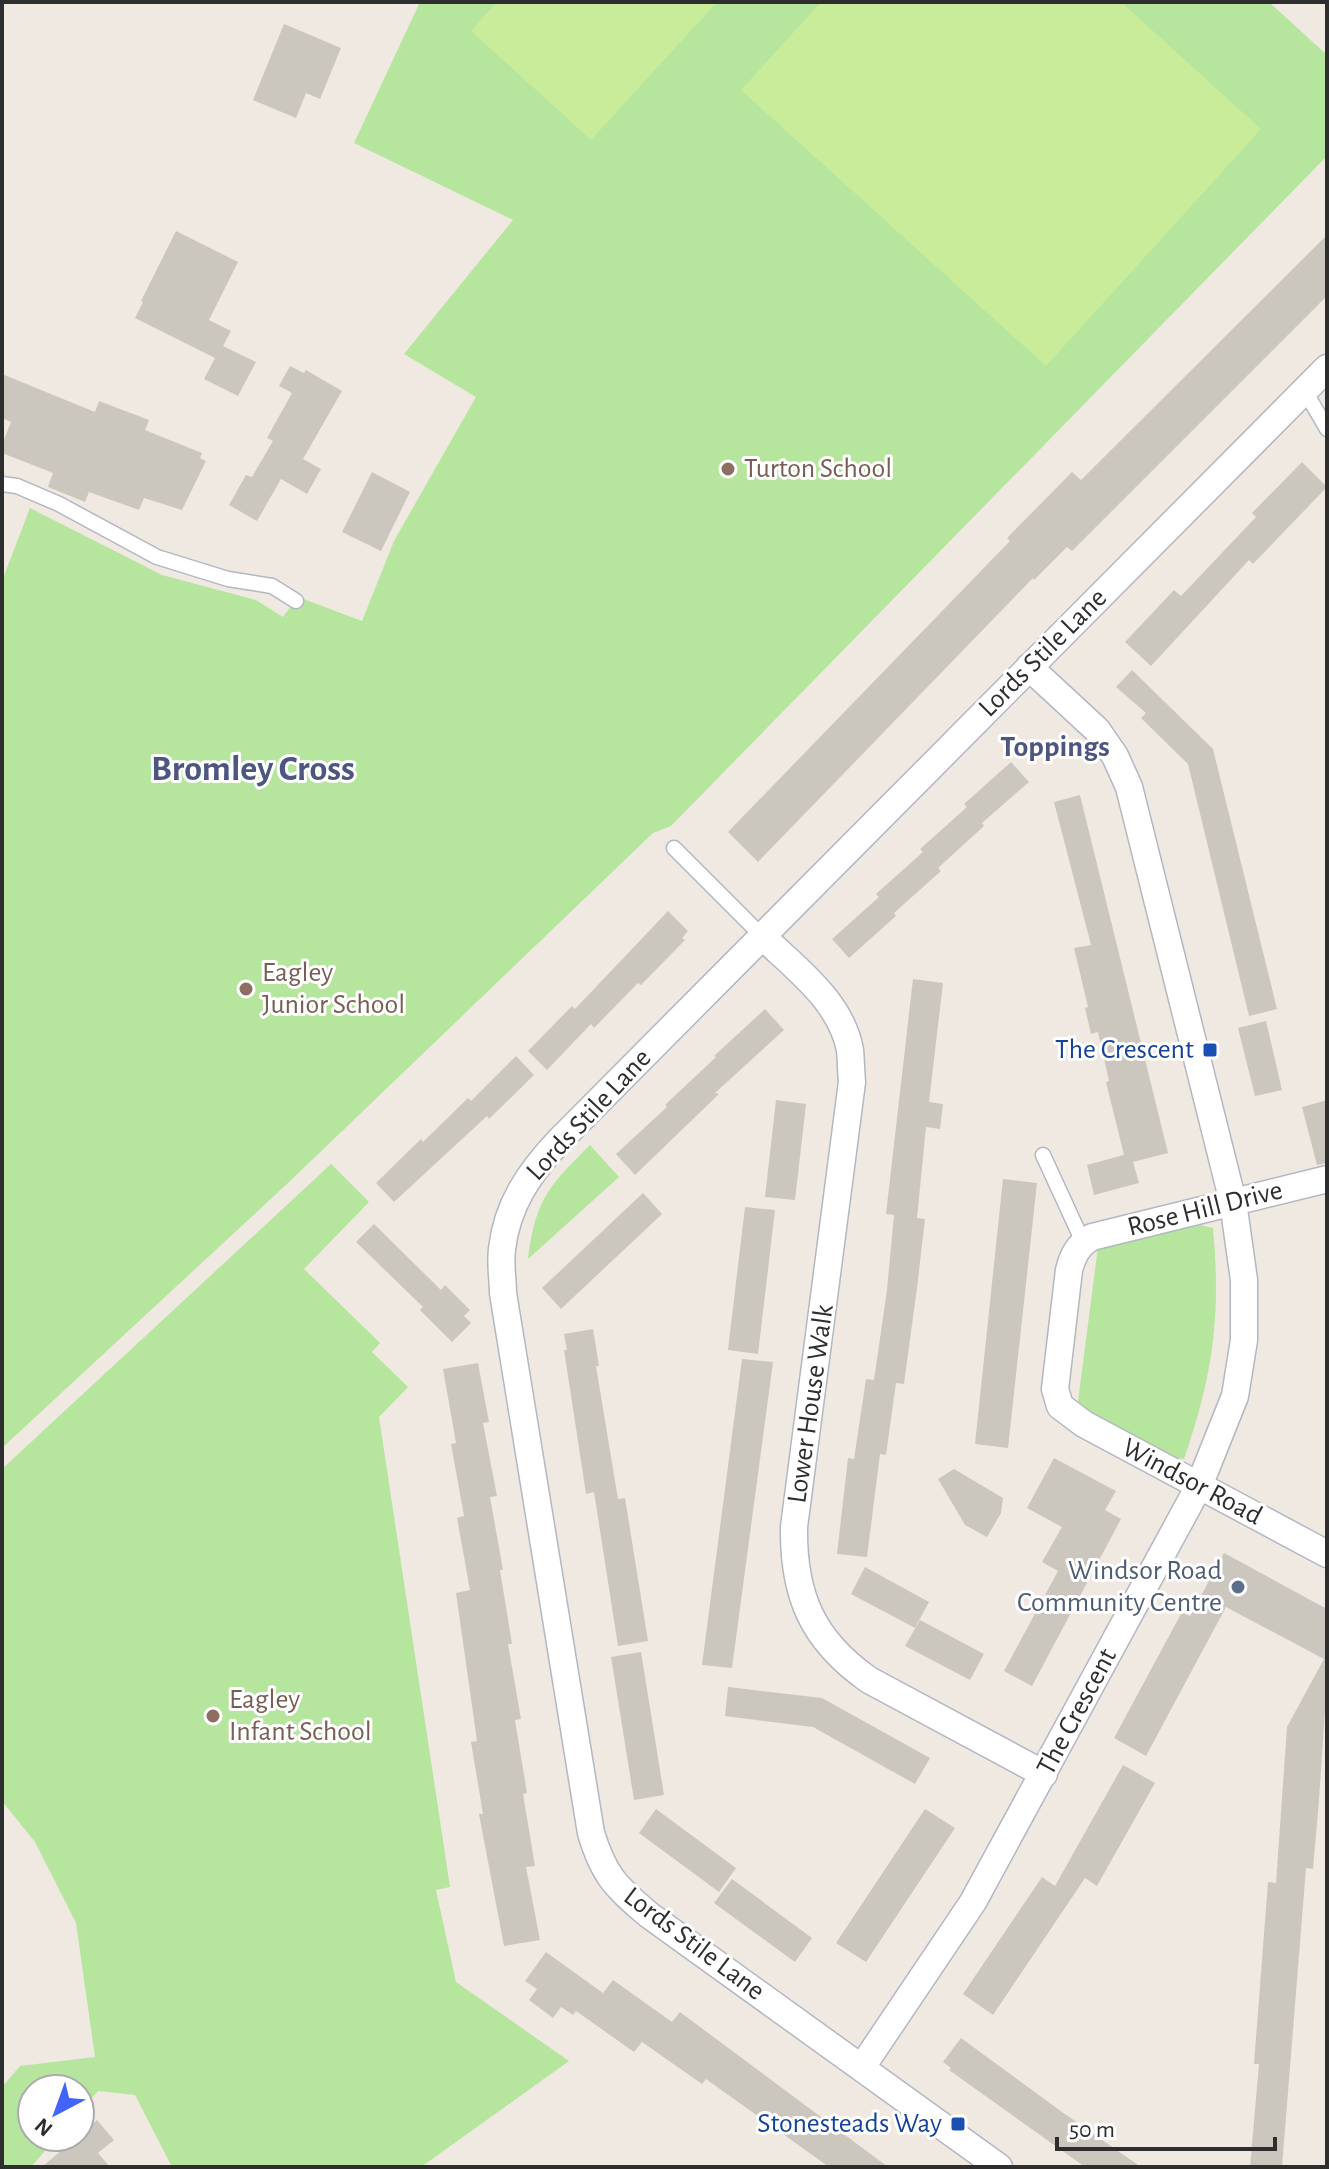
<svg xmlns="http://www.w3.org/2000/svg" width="1329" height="2169" font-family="'Alegreya Sans',sans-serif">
<rect width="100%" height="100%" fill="#efe9e1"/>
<path fill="#b6e59e" d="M 420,2 L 1269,2 L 1327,55 L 1327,156 L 671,826 L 653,833 L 288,1183 L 2,1448 L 2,581 L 30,508 L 162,575 L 256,600 L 283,617 L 298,597 L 362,621 L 394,541 L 476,397 L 404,354 L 513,220 L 354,143 Z
M 590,1145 L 619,1177 L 528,1259 C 536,1199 548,1187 590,1145 Z
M 331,1164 L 369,1202 L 304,1269 L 380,1343 L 372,1352 L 408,1387 L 379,1417 L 450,1887 L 436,1890 L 456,1982 L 569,2061 L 421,2167 L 172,2167 L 135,2095 L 98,2091 L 80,2111 L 80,2089 L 32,2089 L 32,2137 L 57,2137 L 31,2167 L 2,2167 L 2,2087 L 20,2066 L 95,2057 L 76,1923 L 35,1842 L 2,1801 L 2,1469 Z
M 1200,1225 L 1213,1228 C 1221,1317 1213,1375 1184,1459 L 1167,1457 L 1077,1409 L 1098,1247 Z"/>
<path fill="#c9ec9a" d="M 497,2 L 717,2 L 591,140 L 471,31 Z
M 821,2 L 1121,2 L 1261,129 L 1046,366 L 741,90 Z"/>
<path fill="#cbc7bf" d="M 284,24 L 341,48 L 320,99 L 306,93 L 296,118 L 253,100 Z
M 176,231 L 238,262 L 209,320 L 231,331 L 223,346 L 256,362 L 238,396 L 204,379 L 215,358 L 135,318 L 143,302 L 141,301 Z
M 1327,235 L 1327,296 L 1072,551 L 1067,547 L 1034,580 L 1033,578 L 758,862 L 728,832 L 1010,541 L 1007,538 L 1072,472 L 1081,480 Z
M 290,366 L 304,373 L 306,370 L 342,391 L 303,459 L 321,469 L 307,494 L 281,479 L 257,521 L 229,505 L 246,475 L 252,477 L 273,441 L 267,438 L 292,393 L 279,386 Z
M 2,374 L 95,412 L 99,401 L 149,420 L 145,430 L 202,453 L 200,458 L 206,461 L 182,510 L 144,498 L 139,510 L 89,492 L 85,502 L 48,487 L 53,473 L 2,453 L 2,445 L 11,422 L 2,418 Z
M 1302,462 L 1327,487 L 1253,564 L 1249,560 L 1151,666 L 1125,642 L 1174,590 L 1181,596 L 1256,517 L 1252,513 Z
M 372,472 L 410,492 L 381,551 L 342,532 Z
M 1132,670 L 1213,749 L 1277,1009 L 1249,1016 L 1188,764 L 1141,718 L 1146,713 L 1116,687 Z
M 1011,762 L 1029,782 L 982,823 L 984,826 L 938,868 L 941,871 L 894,913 L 896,916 L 849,958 L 832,939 L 879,897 L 876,894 L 923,852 L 920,849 L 967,807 L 964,804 Z
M 1080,795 L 1168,1153 L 1133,1162 L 1139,1183 L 1094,1195 L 1087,1165 L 1124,1155 L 1106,1082 L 1109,1081 L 1098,1032 L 1091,1034 L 1085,1008 L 1088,1007 L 1074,948 L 1091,945 L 1054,802 Z
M 668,911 L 688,931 L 682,938 L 685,940 L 641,985 L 638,983 L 594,1028 L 591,1024 L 547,1070 L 528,1051 L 572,1006 L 575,1009 Z
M 913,979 L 943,983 L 929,1102 L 943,1104 L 940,1129 L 926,1127 L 917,1218 L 925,1219 L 917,1288 L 904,1384 L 896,1383 L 886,1455 L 880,1454 L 867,1557 L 837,1554 L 848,1458 L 854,1459 L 866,1379 L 874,1380 L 887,1290 L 894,1215 L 886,1214 Z
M 765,1009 L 784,1030 L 715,1093 L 719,1094 L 635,1175 L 616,1154 L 667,1107 L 665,1105 L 716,1057 L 714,1056 Z
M 1266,1021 L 1282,1090 L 1255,1096 L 1238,1028 Z
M 516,1056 L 534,1075 L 489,1119 L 487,1116 L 394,1202 L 376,1183 L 421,1139 L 423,1142 L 468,1098 L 471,1101 Z
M 776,1100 L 806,1104 L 795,1200 L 765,1197 Z
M 1327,1100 L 1327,1163 L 1317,1165 L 1302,1107 Z
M 1003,1179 L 1037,1183 L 1008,1448 L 975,1444 Z
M 643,1193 L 662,1214 L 561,1309 L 542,1288 Z
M 745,1207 L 775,1210 L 758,1354 L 728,1350 Z
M 374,1224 L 441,1290 L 445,1285 L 470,1310 L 464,1316 L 471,1323 L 452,1342 L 420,1310 L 423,1307 L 356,1242 Z
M 593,1329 L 599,1366 L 596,1366 L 618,1499 L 625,1498 L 648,1641 L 618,1646 L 594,1492 L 586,1494 L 564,1350 L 567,1350 L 564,1334 Z
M 742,1359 L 773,1362 L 732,1668 L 702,1665 Z
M 478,1363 L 489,1422 L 483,1423 L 497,1496 L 490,1497 L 503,1570 L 500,1570 L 512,1644 L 508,1644 L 521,1719 L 515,1720 L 527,1793 L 523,1794 L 535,1866 L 526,1867 L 540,1940 L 504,1946 L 479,1814 L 483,1814 L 471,1742 L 477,1741 L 456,1593 L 470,1590 L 457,1518 L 464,1516 L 451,1444 L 456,1443 L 443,1369 Z
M 1054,1458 L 1116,1491 L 1105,1510 L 1121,1519 L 1032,1686 L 1004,1671 L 1058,1571 L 1042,1562 L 1062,1527 L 1027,1508 Z
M 954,1469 L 1003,1498 L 1001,1513 L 987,1537 L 965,1525 L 938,1479 Z
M 1224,1553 L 1327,1609 L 1327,1680 L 1319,1800 L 1313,1869 L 1306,1868 L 1282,2167 L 1250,2167 L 1259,2064 L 1254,2064 L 1268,1882 L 1276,1883 L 1287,1727 L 1324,1659 L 1226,1607 L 1146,1756 L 1114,1738 L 1182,1612 L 1190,1616 Z
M 865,1567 L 929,1602 L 915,1628 L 851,1594 Z
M 920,1620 L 984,1654 L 970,1680 L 905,1646 Z
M 641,1652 L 664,1795 L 634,1800 L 611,1657 Z
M 728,1687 L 822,1698 L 930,1758 L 915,1784 L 813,1727 L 725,1716 Z
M 1123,1765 L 1155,1783 L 1097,1886 L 1085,1878 L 993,2015 L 963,1994 L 1042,1877 L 1055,1886 Z
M 656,1809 L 736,1868 L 719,1892 L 639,1833 Z
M 925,1809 L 955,1828 L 866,1962 L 836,1943 Z
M 732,1879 L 812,1938 L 795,1962 L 714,1903 Z
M 546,1952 L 603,1993 L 613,1980 L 672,2022 L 680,2012 L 888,2167 L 829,2167 L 706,2079 L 702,2084 L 642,2042 L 634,2052 L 576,2011 L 573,2015 L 561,2007 L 553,2018 L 529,2000 L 537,1989 L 525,1981 Z
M 961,2038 L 1062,2112 L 1141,2167 L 1085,2167 L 1019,2120 L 949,2070 L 951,2068 L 943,2062 Z
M 97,2120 L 114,2140 L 98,2153 L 110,2167 L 42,2167 Z"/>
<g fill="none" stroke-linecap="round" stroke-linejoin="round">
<g stroke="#b4b7c1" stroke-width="17">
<path id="lane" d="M 1305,391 L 1327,429
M 2,484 L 17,486 L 59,504 L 157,557 L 228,579 L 272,586 L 296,601
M 674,848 L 762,936
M 1043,1155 L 1083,1242"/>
</g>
<g stroke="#b4b7c1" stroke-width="29">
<path id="street" d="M 762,936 C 795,968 841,1001 850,1050 C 851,1060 851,1072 852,1082 L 794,1527 C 793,1595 812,1640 869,1680 L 1044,1774
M 1327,1179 L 1092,1237 C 1078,1245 1073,1255 1069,1270 L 1055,1389 L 1060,1406 L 1084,1424 L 1327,1554
M 862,2067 L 973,1902 L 1199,1486 L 1235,1396 L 1244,1340 L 1244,1280 L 1233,1202 L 1129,787 L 1115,756 L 1097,730 L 1029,667
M 999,2167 L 649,1915 C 616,1887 604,1876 591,1833 L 503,1293 C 503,1279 500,1264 502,1249 C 507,1205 529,1173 559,1141 L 1327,368"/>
</g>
<use href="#lane" stroke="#fff" stroke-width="14"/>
<use href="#street" stroke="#fff" stroke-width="26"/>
</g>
<g fill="#8d6e63" stroke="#fff" stroke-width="3">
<circle cx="728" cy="469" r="8"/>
<circle cx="246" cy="989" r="8"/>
<circle cx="213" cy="1716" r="8"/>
</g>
<g fill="#1a4fb4" stroke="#fff" stroke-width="3">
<rect x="1202" y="1042" width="16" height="16" rx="4"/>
<rect x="950" y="2116" width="16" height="16" rx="4"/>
</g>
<circle fill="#5c6f8a" stroke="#fff" stroke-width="3" cx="1238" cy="1587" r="8"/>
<g text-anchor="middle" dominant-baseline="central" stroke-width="6" stroke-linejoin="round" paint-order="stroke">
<g font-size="28" fill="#785e54" stroke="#fff" text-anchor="start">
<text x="744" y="469">Turton School</text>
<text x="262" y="973">Eagley<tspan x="262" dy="32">Junior School</tspan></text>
<text x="229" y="1700">Eagley<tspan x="229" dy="32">Infant School</tspan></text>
</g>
<g font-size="28" fill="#2e2e2e" stroke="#fff">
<text transform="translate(1043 653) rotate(-45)">Lords Stile Lane</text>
<text transform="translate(589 1115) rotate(-47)">Lords Stile Lane</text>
<text transform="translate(1205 1209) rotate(-14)">Rose Hill Drive</text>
<text transform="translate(811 1404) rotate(-82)">Lower House Walk</text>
<text transform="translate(1192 1482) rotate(28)">Windsor Road</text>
<text transform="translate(1077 1712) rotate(-62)">The Crescent</text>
<text transform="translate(694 1944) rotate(37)">Lords Stile Lane</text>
</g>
<g font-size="28" fill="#164399" stroke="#fff" text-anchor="end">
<text x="1194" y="1050">The Crescent</text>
<text x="942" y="2124">Stonesteads Way</text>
</g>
<g font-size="28" fill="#4e5e75" stroke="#fff" text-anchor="end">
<text x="1222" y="1571">Windsor Road<tspan x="1222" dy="32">Community Centre</tspan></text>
</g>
<g font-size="30" font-weight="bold" fill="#4d5680" stroke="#fff">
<text x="1055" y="747">Toppings</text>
</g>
<g font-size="36" font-weight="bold" fill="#4d5680" stroke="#fff">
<text x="253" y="769">Bromley Cross</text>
</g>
</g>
<rect width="1329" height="2169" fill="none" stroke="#2e2e2e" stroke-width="8"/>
<g transform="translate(56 2113) rotate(221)"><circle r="38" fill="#ffffff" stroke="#ababab" stroke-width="2"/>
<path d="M0-6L14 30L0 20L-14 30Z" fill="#4264fb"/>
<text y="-12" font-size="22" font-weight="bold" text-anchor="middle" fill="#2e2e2e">N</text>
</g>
<path d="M1057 2137v12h218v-12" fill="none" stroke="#2e2e2e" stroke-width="4"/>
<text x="1069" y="2137" font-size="24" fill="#2e2e2e" stroke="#ffffff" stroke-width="6" paint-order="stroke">50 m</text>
</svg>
